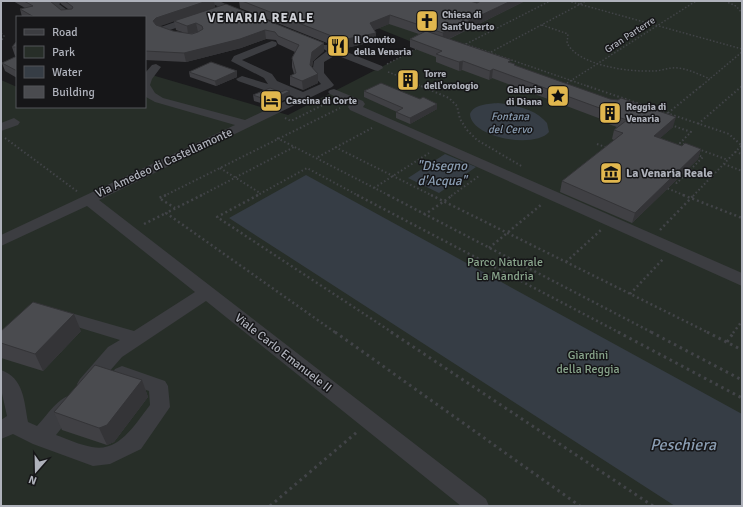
<svg xmlns="http://www.w3.org/2000/svg" width="743" height="507" font-family="Signika,sans-serif">
<rect width="100%" height="100%" fill="#1b1b1d"/>
<path fill="#272e28" d="M 341,1 L 742,1 L 742,506 L 1,506 L 1,80 L 17,87 L 17,107 L 145,107 L 145,73 L 288,115 L 422,46 L 365,23 Z"/>
<path fill="#363d45" d="M 498,103 C 515,105 536,109 547,123 L 549,132 C 535,149 471,138 470,114 C 474,104 488,104 498,103 Z
M 445,154 L 476,167 L 439,193 L 408,178 Z
M 306,175 L 742,414 L 742,506 L 675,506 L 229,218 Z"/>
<g fill="none" stroke-linecap="round" stroke-linejoin="round">
<path stroke="#424448" stroke-width="1.5" stroke-dasharray="1.5 2" stroke-linecap="butt" d="M 568,1 L 742,49
M 725,1 L 736,6 L 742,13
M 542,25 L 568,34 L 567,43 C 579,66 629,72 653,71 C 661,71 669,67 678,68 C 689,69 700,75 710,79
M 1,33 L 4,36 L 1,42
M 465,44 L 590,87
M 466,44 L 550,1
M 491,52 L 586,1
M 387,64 L 416,49
M 388,72 L 404,78
M 412,82 L 423,87
M 564,85 L 696,1
M 700,87 L 742,52"/>
<path stroke="#424448" stroke-width="2" stroke-dasharray="1.5 2.5" stroke-linecap="butt" d="M 421,86 L 449,98 L 457,106 L 460,119 L 467,130 L 477,140 L 523,167
M 587,86 L 729,134 L 741,145
M 668,113 L 701,86
M 285,118 L 291,121 L 329,102
M 698,124 L 742,86
M 671,125 L 691,132 L 680,143 L 686,145
M 5,138 L 78,192
M 277,138 L 390,196
M 597,144 L 608,148
M 335,147 L 433,196
M 698,149 L 728,160
M 735,152 L 742,154
M 318,157 L 372,128
M 724,164 L 742,171
M 220,168 L 260,193
M 672,181 L 677,183 L 703,157 L 697,155
M 664,187 L 686,196
M 374,188 L 429,153
M 164,196 L 340,108
M 200,196 L 294,147
M 256,196 L 307,168 L 359,196
M 451,196 L 479,176
M 693,196 L 742,145"/>
<path stroke="#424448" stroke-width="2.5" stroke-dasharray="2 3" stroke-linecap="butt" d="M 166,195 L 159,198 L 175,208
M 202,195 L 166,213 L 336,333
M 258,195 L 217,217 L 393,333
M 357,195 L 620,333
M 388,195 L 653,333
M 431,195 L 709,333
M 683,195 L 742,218
M 424,215 L 453,195
M 144,224 L 166,213
M 660,230 L 694,195
M 489,248 L 542,204
M 566,262 L 601,230
M 630,294 L 664,258
M 733,333 L 742,321"/>
<path stroke="#424448" stroke-width="3" stroke-dasharray="2.5 4" stroke-linecap="butt" d="M 335,332 L 580,506
M 391,332 L 653,506
M 618,332 L 742,398
M 651,332 L 742,380
M 707,332 L 742,350
M 727,342 L 734,332
M 270,506 L 357,432"/>
<path fill="#3c3d41" fill-rule="evenodd" d="M 48,1 L 65,1 L 59,4 L 74,15 L 72,17 L 66,17 L 48,5 L 46,3 Z
M 206,1 L 219,1 L 248,14 L 246,16 L 240,16 Z
M 195,15 L 200,18 L 198,20 L 170,30 L 181,36 L 180,38 L 172,38 L 156,30 L 158,28 Z
M 272,41 L 276,42 L 277,44 L 276,46 L 242,60 L 272,74 L 277,81 L 303,92 L 321,84 L 312,74 L 314,61 L 327,51 L 320,47 L 321,45 L 329,45 L 382,66 L 383,68 L 378,71 L 374,70 L 336,55 L 324,62 L 324,73 L 334,85 L 332,87 L 99,200 L 486,499 L 489,506 L 461,506 L 206,301 L 122,357 L 94,389 L 87,392 L 80,389 L 77,384 L 80,379 L 108,347 L 120,340 L 51,319 L 48,315 L 51,311 L 57,309 L 134,331 L 195,292 L 87,206 L 1,246 L 1,235 L 235,125 L 155,102 L 146,97 L 145,73 L 152,65 L 156,64 L 161,67 L 152,79 L 150,85 L 155,93 L 163,98 L 245,120 L 294,97 L 287,94 L 282,96 L 278,95 L 238,81 L 236,79 L 242,76 L 268,84 L 264,78 L 231,61 L 234,56 Z
M 334,89 L 363,101 L 365,104 L 363,107 L 742,273 L 742,286 L 350,110 L 348,107 L 350,104 L 330,94 L 328,92 L 330,90 Z
M 14,118 L 20,122 L 18,125 L 1,131 L 1,123 Z
M 122,366 L 165,381 L 168,386 L 170,407 L 141,449 L 110,464 L 93,466 L 33,444 L 13,434 L 1,439 L 1,420 L 7,416 L 1,389 L 1,370 C 24,378 24,401 28,422 L 37,426 C 48,415 62,390 79,396 L 82,402 L 56,435 C 67,439 80,445 92,447 C 119,453 136,423 150,405 L 149,391 L 115,379 L 112,374 L 115,369 Z"/>
</g>
<path fill="#404044" d="M 13,1 L 50,1 L 61,10 L 68,9 L 61,4 L 60,1 L 214,1 L 215,7 L 159,26 L 173,31 L 182,32 L 176,30 L 174,21 L 226,4 L 324,43 L 324,51 L 313,61 L 312,67 L 318,83 L 303,90 L 290,85 L 290,76 L 294,74 L 292,67 L 292,58 L 295,52 L 278,44 L 276,40 L 266,39 L 241,48 L 186,62 L 145,60 L 145,17 L 22,17 L 20,9 L 25,8 Z
M 239,1 L 470,1 L 477,3 L 481,1 L 524,1 L 523,2 L 449,39 L 510,62 L 515,65 L 673,127 L 660,138 L 682,146 L 701,149 L 698,159 L 632,223 L 560,192 L 562,181 L 614,140 L 612,139 L 614,130 L 617,127 L 600,121 L 601,119 L 492,78 L 489,80 L 462,70 L 459,71 L 436,62 L 436,57 L 410,47 L 410,39 L 419,34 L 389,24 L 374,30 L 376,33 L 376,41 L 342,49 L 240,8 Z
M 17,41 L 17,56 L 15,56 L 12,47 Z
M 17,56 L 17,78 L 5,71 L 2,63 Z
M 237,71 L 237,77 L 216,86 L 190,77 L 189,72 Z
M 290,91 L 290,97 L 271,106 L 254,101 L 253,95 L 281,92 Z
M 364,91 L 420,99 L 437,104 L 437,109 L 410,124 L 396,118 L 396,112 L 397,112 L 364,97 Z
M 1,331 L 81,331 L 43,371 L 1,358 Z
M 142,380 L 148,397 L 114,442 L 107,445 L 62,430 L 54,412 Z"/>
<path fill="#343437" d="M 207,1 L 214,1 L 215,7 L 158,27 L 153,21 L 156,18 Z
M 511,1 L 524,1 L 523,2 L 442,42 L 443,33 Z
M 390,15 L 389,24 L 370,32 L 370,23 Z
M 196,23 L 198,32 L 188,34 L 187,26 Z
M 265,30 L 266,39 L 241,48 L 186,62 L 184,53 Z
M 376,33 L 376,41 L 342,49 L 342,40 Z
M 324,43 L 324,51 L 313,61 L 311,74 L 310,65 L 312,52 Z
M 463,61 L 462,70 L 459,71 L 459,62 Z
M 493,69 L 492,78 L 489,80 L 490,71 Z
M 237,71 L 237,77 L 216,86 L 215,81 Z
M 318,74 L 318,83 L 303,90 L 302,81 Z
M 290,91 L 290,97 L 271,106 L 270,101 Z
M 437,104 L 437,109 L 410,124 L 410,118 Z
M 676,117 L 673,127 L 651,146 L 654,136 Z
M 701,149 L 698,159 L 632,223 L 635,213 Z
M 74,314 L 81,331 L 43,371 L 35,354 Z
M 142,380 L 148,397 L 114,442 L 107,445 L 99,428 Z"/>
<path fill="#4a4b4f" stroke="#343437" d="M 24,1 L 50,1 L 61,10 L 72,9 L 73,7 L 65,1 L 207,1 L 156,18 L 153,21 L 156,25 L 173,31 L 192,34 L 198,32 L 203,29 L 202,26 L 196,23 L 187,26 L 174,21 L 226,4 L 324,43 L 312,52 L 310,65 L 318,74 L 302,81 L 290,76 L 296,73 L 292,58 L 299,45 L 278,36 L 275,32 L 265,30 L 240,39 L 184,53 L 145,51 L 145,17 L 34,17 L 20,9 L 33,6 Z
M 242,1 L 470,1 L 477,3 L 481,1 L 511,1 L 443,33 L 390,15 L 370,23 L 376,33 L 342,40 Z
M 426,31 L 511,60 L 508,62 L 515,64 L 514,65 L 610,99 L 618,100 L 621,98 L 676,117 L 654,136 L 682,146 L 685,143 L 701,149 L 635,213 L 562,181 L 623,133 L 614,130 L 627,120 L 603,112 L 605,110 L 493,69 L 490,71 L 463,61 L 459,62 L 436,54 L 442,51 L 410,39 Z
M 17,41 L 17,47 L 12,47 Z
M 17,56 L 17,71 L 2,63 Z
M 211,62 L 237,71 L 215,81 L 189,72 Z
M 381,83 L 420,99 L 423,97 L 437,104 L 410,118 L 396,112 L 403,108 L 364,91 Z
M 270,88 L 281,92 L 286,90 L 290,91 L 270,101 L 253,95 Z
M 33,302 L 74,314 L 35,354 L 1,343 L 1,331 Z
M 95,365 L 142,380 L 107,425 L 102,427 L 99,428 L 54,412 Z"/>
<defs>
<g id="church-square" transform="scale(1.15)"><rect x="-9" y="-9" width="18" height="18" rx="4" fill="#e1b74e" stroke="#161618"/><path d="M-1.2-6h2.4v3.5h3.3v2.4h-3.3V6h-2.4V-.1h-3.3v-2.4h3.3Z" fill="#111"/></g>
<g id="restaurant-square" transform="scale(1.15)"><rect x="-9" y="-9" width="18" height="18" rx="4" fill="#e1b74e" stroke="#161618"/><path d="M-5-6h1v4h1v-4h1v4h1v-4h1v5L-1.5 .5V6h-2V.5L-5-1ZM5-6V6H3V1.5H1.5Q1.5-4 5-6Z" fill="#111"/></g>
<g id="building-square" transform="scale(1.15)"><rect x="-9" y="-9" width="18" height="18" rx="4" fill="#e1b74e" stroke="#161618"/><path d="M-4-6H4V6H1V3H-1V6H-4ZM-2.5-4.3h1.7v1.8h-1.7ZM.8-4.3h1.7v1.8H.8ZM-2.5-1h1.7V.8h-1.7ZM.8-1h1.7V.8H.8Z" fill="#111"/></g>
<g id="sight-square" transform="scale(1.15)"><rect x="-9" y="-9" width="18" height="18" rx="4" fill="#e1b74e" stroke="#161618"/><path d="M0-6L1.8-2.2L6-1.7L2.9 1.2L3.7 5.4L0 3.3L-3.7 5.4L-2.9 1.2L-6-1.7L-1.8-2.2Z" fill="#111"/></g>
<g id="hotel-square" transform="scale(1.15)"><rect x="-9" y="-9" width="18" height="18" rx="4" fill="#e1b74e" stroke="#161618"/><path d="M-6-4.5h1.5V1H6V5H4.5V3h-9V5H-6ZM-4 0a1.8 1.8 0 1 1 3.6 0ZM.5 0V-2.5h3Q6-2.5 6 0Z" fill="#111"/></g>
<g id="museum-square" transform="scale(1.15)"><rect x="-9" y="-9" width="18" height="18" rx="4" fill="#e1b74e" stroke="#161618"/><path d="M0-6L6-3V-2H-6V-3ZM-5-1h2V3h-2ZM-1-1h2V3h-2ZM3-1h2V3H3ZM-6 4H6V6H-6Z" fill="#111"/></g>
</defs>
<g fill-rule="evenodd">
<use href="#church-square" x="427" y="21"/>
<use href="#restaurant-square" x="338" y="46"/>
<use href="#building-square" x="408" y="80"/>
<use href="#sight-square" x="558" y="96"/>
<use href="#hotel-square" x="271" y="101"/>
<use href="#building-square" x="610" y="113"/>
<use href="#museum-square" x="611" y="173"/>
</g>
<g text-anchor="middle" dominant-baseline="central" stroke-width="3" stroke-linejoin="round" paint-order="stroke">
<g font-size="10" font-weight="bold" fill="#afb2bb" stroke="#161618" text-anchor="start">
<text x="442" y="15">Chiesa di<tspan x="442" dy="12">Sant'Uberto</tspan></text>
<text x="354" y="40">Il Convito<tspan x="354" dy="12">della Venaria</tspan></text>
<text x="424" y="74">Torre<tspan x="424" dy="12">dell'orologio</tspan></text>
<text x="542" y="90" text-anchor="end">Galleria<tspan x="542" dy="12">di Diana</tspan></text>
<text x="286" y="101">Cascina di Corte</text>
<text x="626" y="107">Reggia di<tspan x="626" dy="12">Venaria</tspan></text>
</g>
<g font-size="10" fill="#afb2bb" stroke="#161618">
<text transform="translate(630 35) rotate(-33)">Gran Parterre</text>
</g>
<g font-size="11" font-style="italic" fill="#8a9db2" stroke="#161618">
<text x="510" y="116">Fontana<tspan x="510" dy="13">del Cervo</tspan></text>
</g>
<g font-size="12" fill="#afb2bb" stroke="#161618">
<text transform="translate(164 163) rotate(-25)">Via Amedeo di Castellamonte</text>
<text transform="translate(283 353) rotate(38)">Viale Carlo Emanuele II</text>
</g>
<g font-size="12" font-weight="bold" fill="#afb2bb" stroke="#161618" text-anchor="start">
<text x="626" y="173">La Venaria Reale</text>
</g>
<g font-size="12" fill="#88a48b" stroke="#161618">
<text x="505" y="262">Parco Naturale<tspan x="505" dy="14">La Mandria</tspan></text>
<text x="588" y="355">Giardini<tspan x="588" dy="14">della Reggia</tspan></text>
</g>
<g font-size="13" font-weight="bold" letter-spacing="1" fill="#cfd1d7" stroke="#161618">
<text x="261" y="18">VENARIA REALE</text>
</g>
<g font-size="13" font-style="italic" fill="#8a9db2" stroke="#161618">
<text x="442" y="166">"Disegno<tspan x="442" dy="15">d'Acqua"</tspan></text>
</g>
<g font-size="16" font-style="italic" fill="#8a9db2" stroke="#161618">
<text x="683" y="445">Peschiera</text>
</g>
</g>
<rect width="743" height="507" fill="none" stroke="#afb2bb" stroke-width="4"/>
<rect x="16" y="16" width="130" height="92" fill="#161618" stroke="#535459"/>
<rect x="24" y="29" width="20" height="6" fill="#3c3d41" stroke="#535459"/>
<text x="52" y="36" font-size="12" fill="#afb2bb">Road</text>
<rect x="24" y="46" width="20" height="12" fill="#272e28" stroke="#535459"/>
<text x="52" y="56" font-size="12" fill="#afb2bb">Park</text>
<rect x="24" y="66" width="20" height="12" fill="#363d45" stroke="#535459"/>
<text x="52" y="76" font-size="12" fill="#afb2bb">Water</text>
<rect x="24" y="86" width="20" height="12" fill="#4a4b4f" stroke="#535459"/>
<text x="52" y="96" font-size="12" fill="#afb2bb">Building</text>
<g transform="translate(36 471) rotate(200)" stroke="#161618" stroke-width="3" paint-order="stroke">
<path d="M0-3L7 15L0 10L-7 15Z" fill="#afb2bb"/>
<text y="-6" font-size="11" font-weight="bold" text-anchor="middle" fill="#afb2bb">N</text>
</g>
</svg>
